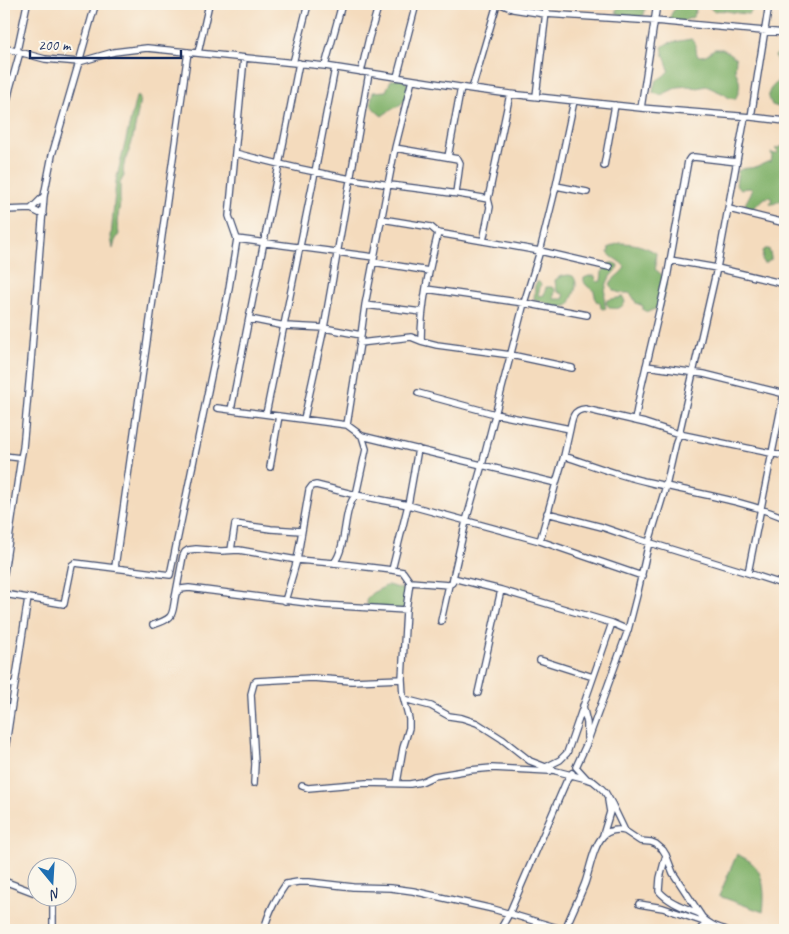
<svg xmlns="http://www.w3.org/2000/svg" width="789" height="934" font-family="Caveat,sans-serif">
<rect width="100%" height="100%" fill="#fbf7ec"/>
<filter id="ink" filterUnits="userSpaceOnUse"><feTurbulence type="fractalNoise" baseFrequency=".02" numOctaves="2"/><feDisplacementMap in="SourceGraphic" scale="10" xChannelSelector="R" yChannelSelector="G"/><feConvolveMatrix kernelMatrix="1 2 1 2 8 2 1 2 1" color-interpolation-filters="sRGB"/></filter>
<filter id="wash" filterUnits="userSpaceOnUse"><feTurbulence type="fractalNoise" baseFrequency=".0096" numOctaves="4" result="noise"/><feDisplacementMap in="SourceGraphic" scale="20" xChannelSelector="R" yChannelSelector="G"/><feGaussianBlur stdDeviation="1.12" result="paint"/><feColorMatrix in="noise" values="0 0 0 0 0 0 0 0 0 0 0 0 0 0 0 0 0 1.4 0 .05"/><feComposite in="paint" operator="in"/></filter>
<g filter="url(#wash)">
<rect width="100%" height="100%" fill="#f4dbbd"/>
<path fill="#82b26c" stroke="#4e7065" d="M 622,4 L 627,4 L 626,5 L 629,9 L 645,9 L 644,15 L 637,18 L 617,14 L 616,10 Z
M 682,4 L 698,4 L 693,17 L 681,22 L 669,19 L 673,11 Z
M 709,4 L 755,4 L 754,8 L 749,14 C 735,14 727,9 713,11 L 708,5 Z
M 691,39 L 695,42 L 697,55 C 704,58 709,53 714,49 L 723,49 L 736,58 L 735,71 C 741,80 741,90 735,99 L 729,98 L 724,94 L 706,86 L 697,88 L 688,86 L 678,87 L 661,95 L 653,93 C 654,75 661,82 669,70 C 667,62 663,56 662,47 L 668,43 Z
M 784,51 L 785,53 L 785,107 L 781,108 L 772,105 C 764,89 772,90 779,79 C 779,78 782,72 782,71 L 779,66 L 775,56 L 779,52 Z
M 400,79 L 407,82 C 411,106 397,104 382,116 C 372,108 369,106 373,92 L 386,91 L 391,80 Z
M 138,95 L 140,99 C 138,113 135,128 132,142 C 129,154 121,164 124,176 L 120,183 L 120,203 L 117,223 L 119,234 L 115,241 L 113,249 L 111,237 L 116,181 L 136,97 Z
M 783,146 L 785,147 L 785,196 L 780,201 L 773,204 L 770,203 L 772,199 L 769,197 L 765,198 L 752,209 L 747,208 L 745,204 L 751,193 L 752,189 L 749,188 L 741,189 L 736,185 L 738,171 C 744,167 748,169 755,167 C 761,166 765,162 771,161 L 772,157 L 771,153 L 776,154 L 778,152 L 775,149 Z
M 620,243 C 634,243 645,246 656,253 L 655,261 L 656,266 L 655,269 L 662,275 L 666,284 L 662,306 L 648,312 L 643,310 L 643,306 L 636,303 L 633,297 L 629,293 C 619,293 616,294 610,285 C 612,277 621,275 625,267 C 621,261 613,259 608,253 L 609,248 L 614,245 Z
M 765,249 L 769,249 L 771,257 L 771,260 L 766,263 L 763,263 L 762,259 L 763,251 Z
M 610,263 L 614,263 L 618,265 C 617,272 611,273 609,279 C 605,285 603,302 606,308 L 603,309 L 601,308 L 600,303 L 596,301 L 594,291 C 589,287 583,285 584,278 L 589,276 L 595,276 L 597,282 L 601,281 L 602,272 Z
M 569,275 L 573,276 C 580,285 573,295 569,305 C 557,310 555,306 543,302 C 540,301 537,301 534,300 L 535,285 L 538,281 L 541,284 L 538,295 L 540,296 L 544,295 L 546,287 L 552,287 C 558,292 553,293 554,299 L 563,299 L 564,297 L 563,294 L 558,292 L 556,288 L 555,280 L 561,276 Z
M 623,297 L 625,302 C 622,310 610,311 606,303 L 607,300 Z
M 388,585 L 405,590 L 405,603 L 403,610 L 368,608 L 366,599 L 372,593 Z
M 737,854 C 742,857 750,860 754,865 C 765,877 765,896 763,912 L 719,896 Z"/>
</g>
<g filter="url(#ink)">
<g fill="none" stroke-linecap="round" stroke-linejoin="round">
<g stroke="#3c496c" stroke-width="8">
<path id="minor" d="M 501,4 L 513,9 L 545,14 L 655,21 L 785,33
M 4,48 L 45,59 L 79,62 L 94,9 L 97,4
M 17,51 L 27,4
M 198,53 L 209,4
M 293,63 L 308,4
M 325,66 L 342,4
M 361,72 L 369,38 L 378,7
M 397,77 L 416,4
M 472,89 L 497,4
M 536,96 L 547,4
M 641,108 L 657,4
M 4,115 L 10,88 L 20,52
M 751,117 L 769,4
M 395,148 L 458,159 L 460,163 L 456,193
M 235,153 C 273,163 312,172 351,179 C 396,187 442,190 488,199
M 448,157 L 461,87
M 604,166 L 615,105
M 556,186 L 587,192
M 31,209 L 44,196
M 729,209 L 785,223
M 4,210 L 31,209 L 43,215
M 382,219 L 431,227 L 438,233 C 429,269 421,305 421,341
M 438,233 L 540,251 L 609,267
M 237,239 L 374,257
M 483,241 L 490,207 L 488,199 L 510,94
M 670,260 L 717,268 L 785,284
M 373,262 L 429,271
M 426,289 L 524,303 L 587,315
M 365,305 L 422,312
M 250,319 L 285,326 L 324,328 L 361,335
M 360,343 L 411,337 L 421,341 L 437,345 L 511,355 L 572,368
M 646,366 L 704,374 L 785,394
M 418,393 L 495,414 L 570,429 L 564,456 L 556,483 L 540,541
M 217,408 L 347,425 L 362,436 L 556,483
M 231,410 L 299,63
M 266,414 L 315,172 L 335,68
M 304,419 L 324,328 L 369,73
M 635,420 L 641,388 L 667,278 L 688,161 L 690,158 L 694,157 L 737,162
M 347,425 L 360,343 L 361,335 L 365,305 L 395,148 L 412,80
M 570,429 C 572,418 573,410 585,409 L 645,423 L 679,434 L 785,456
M 4,456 L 21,458 L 23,448 L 31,361 L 44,196 L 52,155 L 79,62 L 114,52 L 147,48 L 157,49 L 325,66 L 472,89 L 510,94 L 641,108 L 751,117 L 785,121
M 564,456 C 592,465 620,476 648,482 C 694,493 742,500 785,518
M 270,467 L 279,416
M 547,513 L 602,527 L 628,536 L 748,573 L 785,585
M 231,550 L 235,524 L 271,529 L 302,531
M 334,563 C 348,545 342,509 356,495 L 366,449 L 362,436
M 115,567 L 188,52
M 392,570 L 408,505 L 418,449
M 4,573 L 21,458
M 748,573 L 785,388
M 453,578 L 501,590 L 612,623 L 628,630
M 410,582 L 449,585
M 176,593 L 183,556 L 185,552 L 188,550 L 196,549 L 221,551 L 239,550 L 297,560 L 334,563 L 392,570 L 403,572 L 410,582 L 406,610 L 402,679 L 403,696 L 409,719 L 409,728 L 403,748 L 397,783
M 4,594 L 64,604 L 72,565 L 75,563 L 170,575 L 228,294 L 237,239 L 229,216 L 244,58
M 285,601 L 297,560 L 309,490 L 312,486 L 316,485 L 356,495 L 408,505 L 540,541 L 642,576
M 441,621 L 449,585 L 452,583 L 453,578 L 466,521 L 482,465 L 524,303 L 540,251 L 556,186 L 574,101
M 153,625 C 177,617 171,615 176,593 L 181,589 L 189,588 L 323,605 L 406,610
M 540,660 L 593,677
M 4,684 L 15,685
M 478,693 L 501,590
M 404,699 L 431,706 L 449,716 L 462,718 L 477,723 L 502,739 L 530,761 L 556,771 L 587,779 L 593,781 L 599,786 L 605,792 L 612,804 L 625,831 L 640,841 L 651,842 L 656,844 L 663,850 L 666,855 L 673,873 L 702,917 C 709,925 717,927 726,930
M 583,706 L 587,723 L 587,738
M 4,757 L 28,598
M 544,768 L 560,760 L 567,753 L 612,623
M 587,779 L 576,767 L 587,743 L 628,630 L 638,591 L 649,542 L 666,486 L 676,442 L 679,434 L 717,268 L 745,117
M 254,783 L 255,764 L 251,694 L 254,683 L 256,681 L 312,678 L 352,681 L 402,679
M 302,786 L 308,788 L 366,783 L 410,784 L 421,782 L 434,776 L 470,770 L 492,768 L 550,771
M 603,835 L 610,812 L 608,800
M 666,855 L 660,878 L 659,891 C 669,903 686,908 700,914
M 4,881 L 38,894
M 46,896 L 50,898 L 53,901 L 53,930
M 639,904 L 663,908 L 707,923 L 699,930
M 264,930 C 269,911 275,900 286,884 L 298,882 L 309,882 L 353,887 L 391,888 L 413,891 L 493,909 L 565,930
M 500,930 L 509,914 L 566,782 L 572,773
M 565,930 C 571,914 579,899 585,883 C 590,869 593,847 603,836 C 608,830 618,829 625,831"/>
</g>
<use href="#minor" stroke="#fff" stroke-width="5.5"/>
</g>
</g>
<rect width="789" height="934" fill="none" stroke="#fbf7ec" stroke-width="20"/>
<g transform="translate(52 882) rotate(162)"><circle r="24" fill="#fbf7ec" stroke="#a1a7b3"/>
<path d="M0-4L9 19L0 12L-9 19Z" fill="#1f6fb2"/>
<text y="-8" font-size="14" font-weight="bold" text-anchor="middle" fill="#1b2f5e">N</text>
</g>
<path d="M30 50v8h151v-8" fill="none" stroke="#1b2f5e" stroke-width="2.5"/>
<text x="38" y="50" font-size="15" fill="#1b2f5e" stroke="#fbf7ec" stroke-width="4" paint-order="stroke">200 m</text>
</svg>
